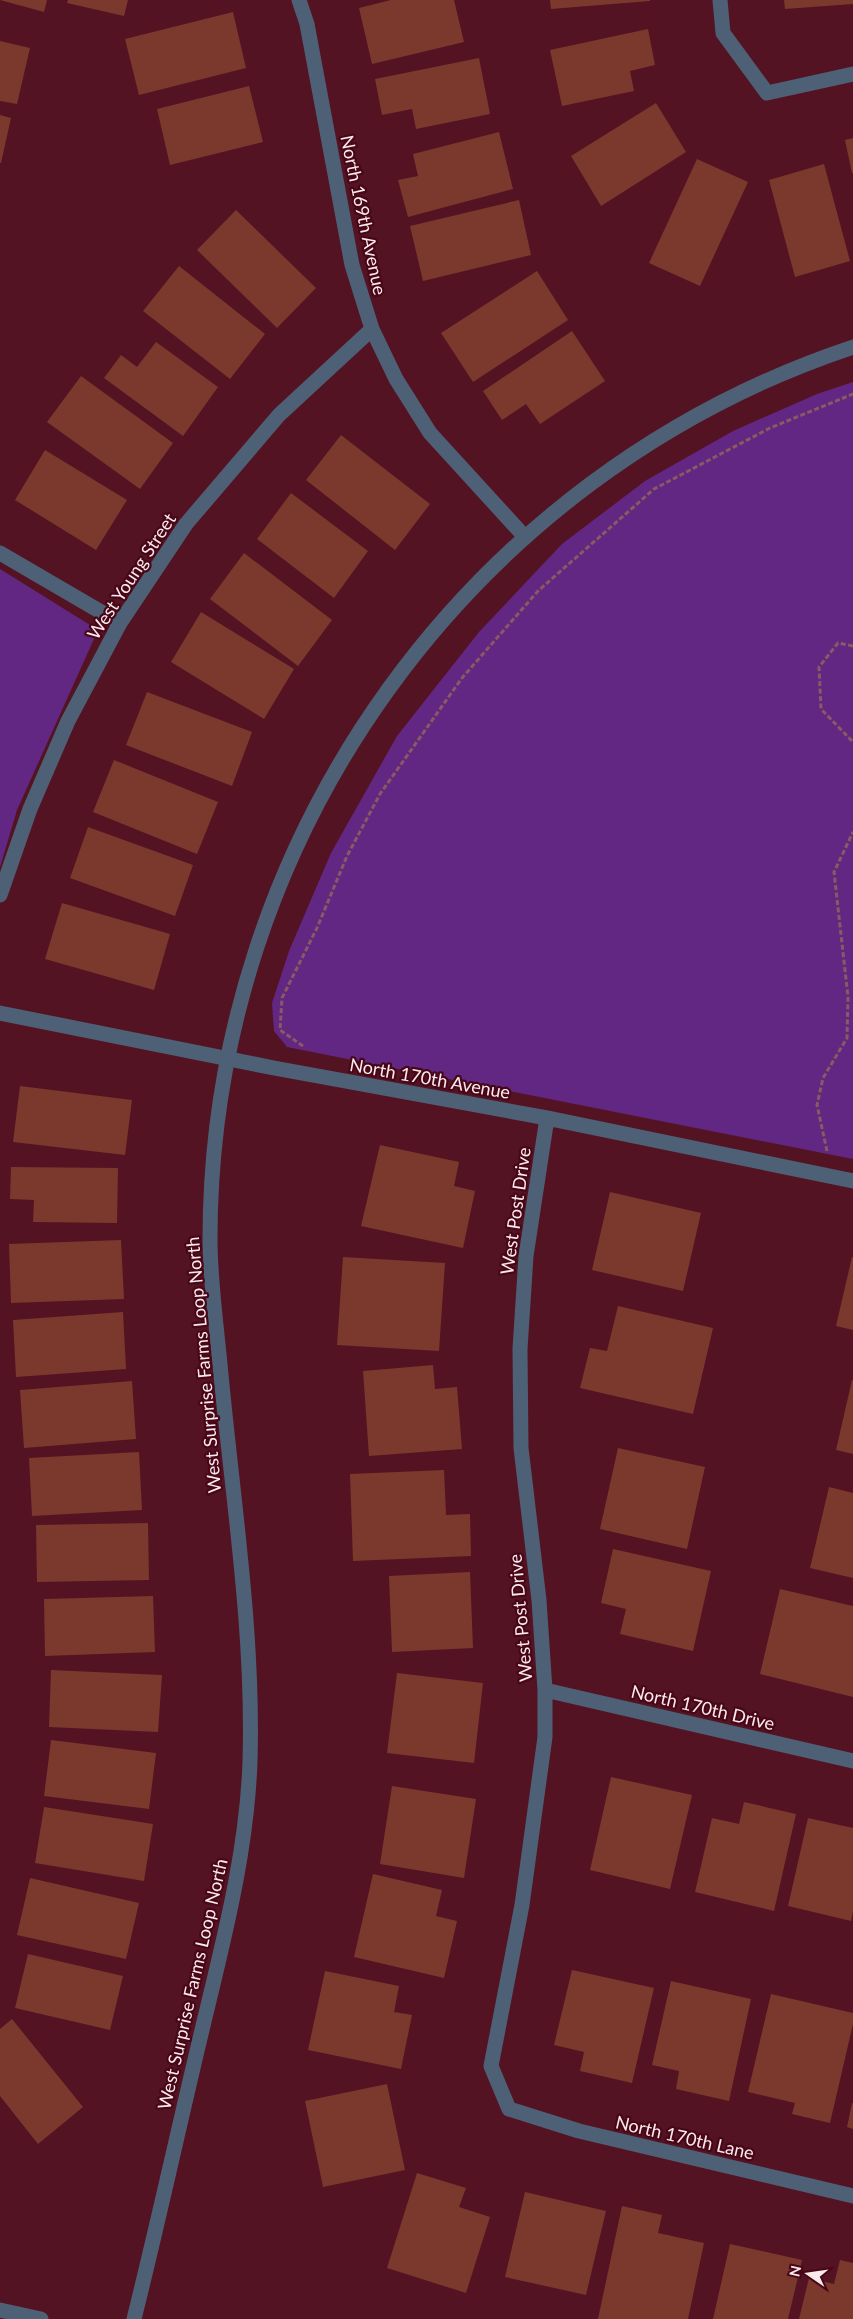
<svg xmlns="http://www.w3.org/2000/svg" width="853" height="2319" font-family="Lato,sans-serif">
<rect width="100%" height="100%" fill="#541322"/>
<path fill="#622782" d="M 853,382 L 853,1159 L 287,1047 L 274,1031 L 272,1003 L 289,951 L 331,853 L 397,736 L 479,632 L 562,544 L 645,481 L 733,431 L 817,394 Z
M 0,569 L 98,630 L 17,810 L 0,867 Z"/>
<path fill="#7b382d" d="M 0,0 L 47,0 L 44,12 Z
M 68,0 L 128,0 L 124,16 L 67,3 Z
M 391,0 L 454,0 L 464,42 L 372,64 L 359,8 Z
M 550,0 L 650,0 L 650,1 L 551,9 Z
M 784,0 L 853,0 L 853,4 L 785,9 Z
M 233,12 L 246,68 L 139,95 L 125,39 Z
M 648,29 L 655,65 L 630,71 L 634,91 L 562,106 L 550,50 Z
M 0,41 L 30,48 L 17,104 L 0,101 Z
M 479,58 L 490,114 L 416,129 L 412,109 L 382,115 L 375,79 Z
M 249,86 L 263,142 L 170,165 L 157,109 Z
M 656,103 L 686,152 L 601,206 L 571,156 Z
M 0,115 L 11,118 L 1,163 L 0,163 Z
M 499,132 L 513,189 L 408,217 L 398,180 L 418,176 L 413,154 Z
M 853,138 L 853,173 L 852,173 L 845,140 Z
M 697,159 L 748,182 L 700,286 L 649,263 Z
M 824,164 L 850,261 L 795,277 L 769,180 Z
M 519,200 L 531,255 L 423,281 L 410,226 Z
M 236,210 L 316,288 L 277,328 L 197,250 Z
M 179,266 L 265,334 L 230,379 L 143,311 Z
M 537,271 L 568,320 L 473,382 L 441,333 Z
M 572,331 L 605,381 L 540,424 L 526,404 L 502,420 L 483,391 Z
M 156,342 L 218,387 L 183,436 L 104,378 L 121,355 L 137,367 Z
M 81,376 L 173,443 L 140,489 L 47,422 Z
M 341,435 L 430,504 L 395,550 L 306,480 Z
M 45,450 L 127,500 L 96,550 L 15,500 Z
M 291,493 L 368,551 L 334,598 L 257,539 Z
M 244,553 L 332,620 L 298,666 L 210,599 Z
M 201,612 L 294,669 L 264,719 L 171,662 Z
M 147,692 L 252,732 L 232,786 L 126,745 Z
M 114,760 L 218,802 L 197,854 L 93,812 Z
M 88,827 L 193,865 L 175,916 L 70,878 Z
M 62,903 L 170,934 L 154,990 L 45,959 Z
M 20,1086 L 132,1100 L 125,1155 L 13,1142 Z
M 380,1145 L 459,1162 L 454,1186 L 475,1191 L 463,1248 L 361,1226 Z
M 11,1167 L 118,1168 L 117,1223 L 33,1222 L 34,1200 L 10,1199 Z
M 610,1192 L 701,1213 L 683,1291 L 592,1270 Z
M 121,1240 L 124,1299 L 11,1303 L 9,1244 Z
M 343,1257 L 445,1263 L 439,1351 L 337,1345 Z
M 852,1257 L 853,1257 L 853,1330 L 836,1326 Z
M 618,1306 L 713,1328 L 693,1414 L 580,1388 L 590,1348 L 607,1351 Z
M 123,1312 L 126,1369 L 16,1377 L 13,1320 Z
M 433,1365 L 435,1389 L 457,1387 L 462,1449 L 369,1456 L 363,1371 Z
M 852,1380 L 853,1380 L 853,1454 L 836,1450 Z
M 132,1381 L 136,1439 L 24,1448 L 20,1390 Z
M 618,1448 L 705,1467 L 687,1549 L 600,1529 Z
M 139,1452 L 142,1510 L 32,1516 L 29,1458 Z
M 444,1470 L 446,1515 L 470,1514 L 471,1556 L 353,1561 L 350,1474 Z
M 829,1487 L 853,1493 L 853,1578 L 810,1568 Z
M 148,1523 L 149,1580 L 37,1582 L 36,1525 Z
M 613,1549 L 711,1571 L 693,1651 L 620,1634 L 626,1609 L 601,1603 Z
M 470,1572 L 473,1648 L 392,1652 L 389,1576 Z
M 780,1589 L 853,1606 L 853,1697 L 760,1674 Z
M 153,1596 L 155,1652 L 45,1656 L 44,1599 Z
M 51,1670 L 162,1675 L 158,1732 L 49,1727 Z
M 397,1673 L 483,1683 L 474,1763 L 387,1753 Z
M 51,1740 L 156,1753 L 149,1809 L 44,1796 Z
M 611,1777 L 692,1795 L 670,1889 L 590,1870 Z
M 392,1786 L 476,1799 L 464,1878 L 380,1864 Z
M 744,1802 L 796,1814 L 774,1911 L 695,1892 L 712,1818 L 739,1824 Z
M 44,1807 L 153,1824 L 144,1881 L 35,1863 Z
M 808,1818 L 853,1828 L 853,1911 L 851,1921 L 788,1906 Z
M 373,1874 L 442,1890 L 436,1916 L 457,1921 L 444,1978 L 354,1957 Z
M 30,1878 L 139,1903 L 126,1959 L 17,1935 Z
M 28,1954 L 123,1976 L 110,2030 L 15,2008 Z
M 572,1970 L 654,1988 L 632,2083 L 580,2071 L 584,2052 L 554,2045 Z
M 325,1971 L 399,1986 L 394,2012 L 412,2015 L 401,2069 L 308,2050 Z
M 671,1981 L 751,1999 L 729,2101 L 676,2089 L 679,2071 L 652,2065 Z
M 771,1994 L 853,2013 L 853,2024 L 830,2123 L 792,2114 L 795,2103 L 748,2092 Z
M 12,2019 L 83,2107 L 38,2144 L 0,2096 L 0,2029 Z
M 387,2084 L 405,2170 L 323,2187 L 305,2101 Z
M 852,2103 L 853,2103 L 853,2129 L 847,2127 Z
M 417,2173 L 466,2188 L 459,2207 L 490,2217 L 466,2293 L 387,2268 Z
M 525,2192 L 606,2211 L 586,2295 L 505,2277 Z
M 622,2206 L 662,2215 L 658,2233 L 704,2243 L 688,2319 L 598,2319 Z
M 730,2244 L 802,2260 L 788,2319 L 713,2319 Z
M 840,2260 L 853,2263 L 853,2319 L 799,2319 L 809,2278 L 834,2284 Z"/>
<g fill="none" stroke-linecap="round" stroke-linejoin="round">
<path stroke="#8a5963" stroke-width="3" stroke-dasharray="5 2.5" stroke-linecap="butt" d="M 853,646 L 838,643 L 819,667 L 821,709 L 853,742
M 303,1046 L 280,1030 L 282,998 L 317,928 L 347,856 L 380,794 L 462,678 L 538,591 L 654,489 L 770,428 L 853,394
M 827,1151 L 817,1105 L 823,1078 L 847,1038 L 848,997 L 834,872 L 853,832"/>
<path stroke="#4d6076" stroke-width="15" d="M 299,0 L 307,24 L 352,265 L 372,329 L 396,379 L 430,433 L 525,537
M 720,0 L 723,33 L 767,93 L 853,74
M 0,553 L 120,623
M 0,895 L 30,809 L 68,721 L 120,623 L 186,524 L 279,415 L 372,329
M 0,1013 L 274,1068 L 547,1118 L 853,1181
M 547,1118 L 526,1256 L 520,1349 L 521,1448 L 539,1600 L 545,1690 L 545,1737 L 522,1905 L 491,2066 L 509,2109 L 579,2131 L 853,2196
M 545,1690 L 853,1761"/>
<path stroke="#4d6076" stroke-width="15" d="M 0,2310 L 41,2319
M 134,2319 C 158,2223 179,2126 202,2030 C 223,1942 247,1853 250,1761 C 254,1629 232,1496 220,1364 C 216,1322 210,1280 210,1239 C 210,836 471,474 853,347"/>
</g>
<g text-anchor="middle" dominant-baseline="central" stroke-width="4.5" stroke-linejoin="round" paint-order="stroke">
<g font-size="18" fill="#fbeaeb" stroke="#480619">
<text transform="translate(364 215) rotate(78)">North 169th Avenue</text>
<text transform="translate(131 576) rotate(-57)">West Young Street</text>
<text transform="translate(430 1078) rotate(10)">North 170th Avenue</text>
<text transform="translate(515 1211) rotate(-82)">West Post Drive</text>
<text transform="translate(203 1365) rotate(-95)">West Surprise Farms Loop North</text>
<text transform="translate(520 1618) rotate(-95)">West Post Drive</text>
<text transform="translate(703 1707) rotate(13)">North 170th Drive</text>
<text transform="translate(192 1984) rotate(-77)">West Surprise Farms Loop North</text>
<text transform="translate(685 2137) rotate(13)">North 170th Lane</text>
</g>
</g>
<g transform="translate(808 2274) rotate(283)" stroke="#480619" stroke-width="4" paint-order="stroke">
<path d="M0-4L9 19L0 12L-9 19Z" fill="#fbeaeb"/>
<text y="-8" font-size="14" font-weight="bold" text-anchor="middle" fill="#fbeaeb">N</text>
</g>
</svg>
